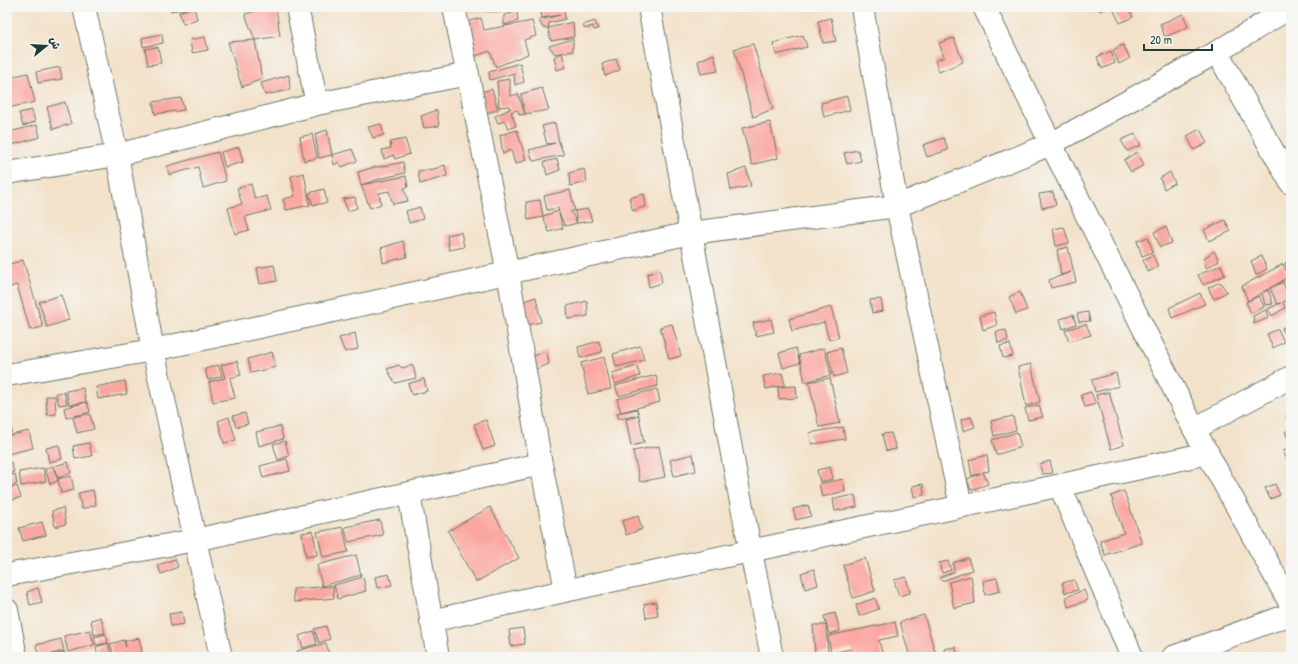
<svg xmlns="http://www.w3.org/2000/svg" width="1298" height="664" font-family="'Patrick Hand','Playpen Sans Arabic',sans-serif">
<rect width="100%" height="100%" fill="#f6f6f2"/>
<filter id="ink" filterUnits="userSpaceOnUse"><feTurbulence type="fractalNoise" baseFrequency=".025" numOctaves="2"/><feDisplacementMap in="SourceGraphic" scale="8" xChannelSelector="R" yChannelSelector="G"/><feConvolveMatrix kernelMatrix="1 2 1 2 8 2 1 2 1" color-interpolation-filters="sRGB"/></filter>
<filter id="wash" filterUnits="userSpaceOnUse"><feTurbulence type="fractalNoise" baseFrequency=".012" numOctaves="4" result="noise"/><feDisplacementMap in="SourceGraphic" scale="16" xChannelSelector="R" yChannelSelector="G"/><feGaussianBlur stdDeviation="0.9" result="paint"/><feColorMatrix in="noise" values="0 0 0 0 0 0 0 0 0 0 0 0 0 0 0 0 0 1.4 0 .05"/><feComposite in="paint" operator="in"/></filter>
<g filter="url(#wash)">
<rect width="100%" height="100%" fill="#f3e2ca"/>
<g id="blocks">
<path fill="#faa7a0" d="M 170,7 L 184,7 L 184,9 L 171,11 Z
M 194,7 L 197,19 L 183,24 L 179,12 Z
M 269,7 L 276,7 L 280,36 L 255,40 L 245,14 Z
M 467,7 L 479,7 L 479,11 L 468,11 Z
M 483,7 L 503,7 L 502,12 L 482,11 Z
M 546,7 L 564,7 L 565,19 L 549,23 L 548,28 L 573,22 L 574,37 L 551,41 L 548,28 L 543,28 L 539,20 L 560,15 L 542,18 L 540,8 Z
M 591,7 L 604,7 L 591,11 Z
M 1098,7 L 1110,7 L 1100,11 Z
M 1123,7 L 1128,7 L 1133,17 L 1120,23 L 1114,11 Z
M 517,12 L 518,21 L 504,25 L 504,15 Z
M 1183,14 L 1188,27 L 1165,37 L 1160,24 Z
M 481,18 L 484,30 L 532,21 L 536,36 L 524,40 L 528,54 L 496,67 L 490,51 L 476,56 L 466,22 Z
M 831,18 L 836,41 L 823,43 L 818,21 Z
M 595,21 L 598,29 L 594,30 L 593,26 L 585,29 L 583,25 Z
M 162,34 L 163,43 L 143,47 L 142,38 Z
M 803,35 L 807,47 L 776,55 L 773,43 Z
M 205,37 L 208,50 L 192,53 L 190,40 Z
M 954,38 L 963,62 L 939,72 L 935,61 L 944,57 L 939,43 Z
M 573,39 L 573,51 L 555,54 L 549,46 Z
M 255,40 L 262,79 L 242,87 L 228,42 Z
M 753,44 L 773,109 L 753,117 L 734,49 Z
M 1123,45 L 1130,58 L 1119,64 L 1113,50 Z
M 158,47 L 161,63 L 148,65 L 145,49 Z
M 1111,51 L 1115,63 L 1102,69 L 1097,57 Z
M 562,53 L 566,67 L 557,70 L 554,57 Z
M 714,54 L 718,71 L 701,74 L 698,61 Z
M 616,59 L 620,70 L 605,76 L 602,64 Z
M 520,63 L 524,82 L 515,85 L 514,73 L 490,80 L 489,72 Z
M 60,67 L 62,79 L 38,83 L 36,72 Z
M 28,73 L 35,102 L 8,108 L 7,78 Z
M 289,75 L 290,90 L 265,95 L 261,83 Z
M 510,79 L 510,96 L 518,94 L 525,114 L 519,115 L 518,110 L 511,112 L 516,126 L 508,129 L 505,121 L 498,123 L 495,116 L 510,109 L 509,106 L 499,107 L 497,81 Z
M 542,88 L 549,110 L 525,114 L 521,94 Z
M 492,89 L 498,110 L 486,113 L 480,92 Z
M 847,96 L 850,110 L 824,117 L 821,103 Z
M 181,98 L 184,110 L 155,114 L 153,102 Z
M 65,102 L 71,124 L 53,129 L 47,107 Z
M 32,110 L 35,122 L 23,126 L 19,113 Z
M 437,110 L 439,126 L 424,128 L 421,116 Z
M 770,122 L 778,158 L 752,165 L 742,128 Z
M 555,123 L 559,142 L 564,155 L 533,161 L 529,150 L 555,143 L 547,144 L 542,126 Z
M 381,124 L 384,135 L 373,138 L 368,127 Z
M 37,125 L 40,137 L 12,145 L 9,132 Z
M 1200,129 L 1207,143 L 1194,150 L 1187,136 Z
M 327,130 L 332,155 L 352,149 L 357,161 L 342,167 L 339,162 L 334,165 L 332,155 L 319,158 L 315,134 Z
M 517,130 L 526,160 L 515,164 L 511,150 L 503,154 L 500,135 Z
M 312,134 L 317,158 L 304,161 L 300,137 Z
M 1135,134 L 1141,145 L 1127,151 L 1121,140 Z
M 944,138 L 948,150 L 927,157 L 923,145 Z
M 405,139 L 410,154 L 395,159 L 393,155 L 384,159 L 382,150 L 391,148 L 390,142 Z
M 239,147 L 243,162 L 225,167 L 221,152 Z
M 858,150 L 861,161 L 847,164 L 844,153 Z
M 218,152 L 226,181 L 203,188 L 198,167 L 169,175 L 167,166 Z
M 1137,152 L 1144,165 L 1131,172 L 1124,160 Z
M 557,159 L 560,170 L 547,175 L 544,162 Z
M 403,162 L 405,173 L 379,179 L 361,185 L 358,172 L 375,167 L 385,166 Z
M 445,165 L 447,176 L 420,184 L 418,171 L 434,169 Z
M 746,168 L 751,186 L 731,190 L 728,174 Z
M 584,169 L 587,182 L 570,186 L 569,173 Z
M 1170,172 L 1175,183 L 1164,189 L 1160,178 Z
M 304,173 L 310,205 L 286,210 L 283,199 L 295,196 L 291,176 Z
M 406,176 L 408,187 L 404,188 L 408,201 L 393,204 L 389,191 L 379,193 L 381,204 L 370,208 L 361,185 Z
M 251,184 L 255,199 L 267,196 L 271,210 L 245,217 L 249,230 L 235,234 L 228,208 L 242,204 L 237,188 Z
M 324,189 L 327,203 L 313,205 L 309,193 Z
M 570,190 L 575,211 L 571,211 L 577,223 L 565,226 L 559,213 L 563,228 L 549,232 L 543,216 L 559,211 L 558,208 L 547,210 L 544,196 Z
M 1053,192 L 1056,205 L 1042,208 L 1039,194 Z
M 644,194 L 646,206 L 633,211 L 629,198 Z
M 355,197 L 357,208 L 348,211 L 343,199 Z
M 540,200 L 543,217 L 528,220 L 526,202 Z
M 420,207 L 423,219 L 409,223 L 406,211 Z
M 588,209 L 592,221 L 577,223 L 575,211 Z
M 1225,220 L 1231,231 L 1209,241 L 1204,230 Z
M 1064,227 L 1069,243 L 1056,246 L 1053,229 Z
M 1166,227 L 1172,243 L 1160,247 L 1154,232 Z
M 461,232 L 464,247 L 449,250 L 447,235 Z
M 1148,237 L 1153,252 L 1142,256 L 1137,241 Z
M 403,241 L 407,257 L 383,263 L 381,248 Z
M 1068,247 L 1076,282 L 1051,288 L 1049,280 L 1071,272 L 1061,275 L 1057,250 Z
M 1214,251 L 1219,261 L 1206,268 L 1204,258 Z
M 1153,255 L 1158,267 L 1148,272 L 1143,260 Z
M 1261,256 L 1267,269 L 1256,275 L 1251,261 Z
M 23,260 L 43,327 L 30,330 L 17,285 L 7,288 L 7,265 Z
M 1291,260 L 1291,276 L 1285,263 Z
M 1283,264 L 1289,277 L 1263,292 L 1268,290 L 1273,304 L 1265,305 L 1262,293 L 1248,301 L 1259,296 L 1264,307 L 1251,313 L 1246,302 L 1248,301 L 1242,286 Z
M 274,265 L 277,281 L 260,284 L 257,268 Z
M 1221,265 L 1225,275 L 1203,285 L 1198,275 Z
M 660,270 L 662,283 L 649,287 L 647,274 Z
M 1220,282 L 1227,292 L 1214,299 L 1208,288 Z
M 1283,282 L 1289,300 L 1283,302 L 1285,308 L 1272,316 L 1268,309 L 1281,303 L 1277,304 L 1270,288 Z
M 1020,292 L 1027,310 L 1016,314 L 1009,297 Z
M 1200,293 L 1205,304 L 1172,318 L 1169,308 Z
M 61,295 L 69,320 L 47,327 L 39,302 Z
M 536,297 L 541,322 L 527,325 L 521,302 Z
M 881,299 L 883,311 L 872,313 L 870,300 Z
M 587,301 L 588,316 L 568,319 L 567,306 Z
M 831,307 L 839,337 L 829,340 L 824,322 L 792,331 L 789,319 Z
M 1266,310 L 1268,318 L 1254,324 L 1253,316 Z
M 994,312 L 997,325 L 983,330 L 980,316 Z
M 1088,312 L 1090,321 L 1079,322 L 1077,314 Z
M 1073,315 L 1076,324 L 1063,329 L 1060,319 Z
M 771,319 L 774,332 L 756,336 L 753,323 Z
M 672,324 L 681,356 L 669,359 L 660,327 Z
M 1086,324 L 1091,335 L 1069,341 L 1065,330 Z
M 1291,324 L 1291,337 L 1286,339 L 1282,328 Z
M 1278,329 L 1284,342 L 1273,348 L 1267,334 Z
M 1006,330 L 1008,340 L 998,343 L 996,332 Z
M 355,333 L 358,349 L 345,352 L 339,338 Z
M 599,341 L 602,352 L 580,358 L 578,347 Z
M 1010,344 L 1013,356 L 1003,358 L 1000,346 Z
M 640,346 L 644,360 L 616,367 L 613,354 Z
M 796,348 L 800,363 L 783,368 L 779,353 Z
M 824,348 L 831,375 L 805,382 L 799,355 Z
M 841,348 L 847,373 L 834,377 L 827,352 Z
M 547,351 L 549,364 L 533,370 L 529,358 Z
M 272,352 L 276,367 L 251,373 L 248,359 Z
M 604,357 L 611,389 L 588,394 L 581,363 Z
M 237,361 L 241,375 L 230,378 L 235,398 L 213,402 L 209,382 L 225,378 L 221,365 Z
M 1031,364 L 1040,402 L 1026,406 L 1018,367 Z
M 218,365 L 222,376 L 208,380 L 205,369 Z
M 399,365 L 402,368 L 413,365 L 416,378 L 395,383 L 387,369 Z
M 637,366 L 640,376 L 615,384 L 612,373 Z
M 782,373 L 785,385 L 766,389 L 763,376 Z
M 1116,373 L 1119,386 L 1095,392 L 1092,380 Z
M 656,375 L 658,386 L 619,396 L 615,386 Z
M 830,378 L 840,423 L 819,427 L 809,382 Z
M 424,379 L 427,391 L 412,395 L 408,384 Z
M 125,381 L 127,394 L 98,399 L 96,387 Z
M 796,386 L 797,398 L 779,399 L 778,387 Z
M 83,388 L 86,402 L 69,405 L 66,391 Z
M 657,389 L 660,402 L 621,412 L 617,399 Z
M 64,392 L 67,404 L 59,405 L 56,393 Z
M 1091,392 L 1096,404 L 1085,407 L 1081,395 Z
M 1109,392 L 1124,445 L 1111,449 L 1096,395 Z
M 46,396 L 55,396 L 56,414 L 47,415 Z
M 87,402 L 90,412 L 66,418 L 64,408 Z
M 1039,405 L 1043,417 L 1028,420 L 1025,408 Z
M 637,409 L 639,415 L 619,419 L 617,413 Z
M 245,413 L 248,424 L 236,427 L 233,416 Z
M 1291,413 L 1291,426 L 1286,416 Z
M 90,414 L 94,429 L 77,433 L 73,417 Z
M 7,415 L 9,415 L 12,432 L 7,433 Z
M 639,416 L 644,443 L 631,446 L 626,419 Z
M 1013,416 L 1016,430 L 994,436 L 991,421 Z
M 229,417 L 236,440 L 224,443 L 218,421 Z
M 971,417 L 975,427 L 963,431 L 961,420 Z
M 486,420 L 495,446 L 483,450 L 474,424 Z
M 280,426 L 283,439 L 259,446 L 256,432 Z
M 843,427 L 845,439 L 812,444 L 809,433 Z
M 1291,429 L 1291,445 L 1285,432 Z
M 29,431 L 33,448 L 7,454 L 7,436 Z
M 1017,432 L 1021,447 L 996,455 L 992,440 Z
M 891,433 L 896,449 L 886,451 L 882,434 Z
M 285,441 L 289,456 L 278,460 L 273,444 Z
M 89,443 L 92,456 L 75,459 L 73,446 Z
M 59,445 L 62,459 L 49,462 L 46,448 Z
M 659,446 L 665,477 L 640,482 L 633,451 Z
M 1291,448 L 1291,468 L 1283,451 Z
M 693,454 L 696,471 L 674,476 L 670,460 Z
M 987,455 L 989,471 L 983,472 L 988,484 L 971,490 L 967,479 L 981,473 L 972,476 L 969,460 Z
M 287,459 L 290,471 L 263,478 L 260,466 Z
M 1050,461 L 1053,473 L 1042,474 L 1040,464 Z
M 11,462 L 14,472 L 7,473 L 7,463 Z
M 68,462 L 71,473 L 58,478 L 55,466 Z
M 53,466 L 58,481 L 50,484 L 45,469 Z
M 830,467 L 833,479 L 820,482 L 817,470 Z
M 43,468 L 46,481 L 21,486 L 19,472 Z
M 15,474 L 17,484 L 7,487 L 7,476 Z
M 71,476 L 74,490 L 61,493 L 58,479 Z
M 843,479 L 845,491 L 822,497 L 819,484 Z
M 923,484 L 924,495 L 914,497 L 912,486 Z
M 1275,484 L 1280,495 L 1270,499 L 1265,488 Z
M 17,486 L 21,497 L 9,501 L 7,489 Z
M 93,490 L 96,505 L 82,509 L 78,493 Z
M 1124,491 L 1142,543 L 1105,555 L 1100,541 L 1124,533 L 1111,496 Z
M 855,495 L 857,507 L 835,511 L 833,499 Z
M 808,505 L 811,516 L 796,520 L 793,509 Z
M 490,507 L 519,558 L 476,582 L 448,531 Z
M 63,508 L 66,524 L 55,527 L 52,511 Z
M 638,516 L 642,529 L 626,535 L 622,521 Z
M 380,520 L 383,535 L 348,542 L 345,527 Z
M 42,522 L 46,535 L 23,541 L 19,528 Z
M 343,527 L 348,552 L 323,557 L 317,532 Z
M 313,531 L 317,555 L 306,557 L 302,533 Z
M 356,555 L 361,575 L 322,586 L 317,565 Z
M 865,558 L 875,591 L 853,598 L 843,565 Z
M 968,558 L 972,570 L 942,581 L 941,577 L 954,572 L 953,563 Z
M 175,559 L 178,567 L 161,574 L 158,565 Z
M 948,561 L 951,570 L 942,573 L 939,563 Z
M 814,569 L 818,585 L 805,589 L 801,573 Z
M 389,574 L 392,585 L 377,588 L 375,577 Z
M 971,576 L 975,603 L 954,608 L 949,582 Z
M 363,577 L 366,591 L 338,599 L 334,585 Z
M 906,577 L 910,593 L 899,596 L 894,580 Z
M 997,578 L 1000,591 L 985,595 L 983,581 Z
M 1074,580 L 1078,590 L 1065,593 L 1062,583 Z
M 333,586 L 334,598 L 294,602 L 293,589 Z
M 38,588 L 42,602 L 30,605 L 27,592 Z
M 1084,590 L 1088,600 L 1068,607 L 1066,597 Z
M 875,598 L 879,609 L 859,616 L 856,605 Z
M 656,602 L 658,616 L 646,618 L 644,604 Z
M 182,612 L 184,624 L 171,626 L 169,614 Z
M 835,613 L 840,631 L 829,634 L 824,616 Z
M 924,615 L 935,652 L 918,657 L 910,657 L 900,622 Z
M 101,617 L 105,633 L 94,635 L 91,620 Z
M 895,622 L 898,636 L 879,640 L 883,657 L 853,657 L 851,649 L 831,653 L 828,636 Z
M 813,625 L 826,625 L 828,652 L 815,653 Z
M 326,626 L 330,639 L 319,643 L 314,629 Z
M 523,628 L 525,644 L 511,646 L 509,630 Z
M 90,630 L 94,645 L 68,652 L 64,636 Z
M 313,631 L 317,644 L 303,648 L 299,636 Z
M 106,634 L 108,643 L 96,645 L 94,637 Z
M 139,638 L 142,652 L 128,655 L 127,652 L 114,656 L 110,644 L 124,640 L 126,647 L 125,641 Z
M 61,639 L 64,651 L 39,657 L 36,645 Z
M 108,643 L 111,654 L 98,657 L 96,647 Z
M 326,643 L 330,657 L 298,657 L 297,651 Z
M 956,647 L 957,657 L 945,657 L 944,649 Z
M 65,652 L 67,657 L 47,657 Z"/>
</g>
</g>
<g filter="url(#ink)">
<use href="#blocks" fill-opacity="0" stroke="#697768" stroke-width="1"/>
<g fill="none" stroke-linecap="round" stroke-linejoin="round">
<g stroke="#697768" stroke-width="24">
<path id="minor" d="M 84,7 L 117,155 L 153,350 L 221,657
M 297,7 L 317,104
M 454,7 L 508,273 L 541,464 L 566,590
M 649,7 L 740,497 L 772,657
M 862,7 L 897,206 L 961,506
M 984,7 L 1051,144 L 1194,429 L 1291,605
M 1217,52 L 1291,183
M 7,173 L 117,155 L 317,104 L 468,74
M 7,375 L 153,350 L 691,233 L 897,206 L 1051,144 L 1217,52 L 1291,7
M 1194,429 L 1291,377
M 1060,486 L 1132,657
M 409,494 L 438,657
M 7,575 L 195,540 L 541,464
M 7,610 L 16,657
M 431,621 C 690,561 949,511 1208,453
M 1173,657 L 1291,614"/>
</g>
<use href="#minor" stroke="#fff" stroke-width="22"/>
</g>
</g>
<rect width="1298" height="664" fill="none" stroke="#f6f6f2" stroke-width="24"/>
<g transform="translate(46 46) rotate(72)" stroke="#f6f6f2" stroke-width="3" paint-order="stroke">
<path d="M0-3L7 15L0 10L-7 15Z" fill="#1f3d34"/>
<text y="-6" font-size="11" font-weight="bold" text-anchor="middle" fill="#1f3d34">ش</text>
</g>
<path d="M1144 44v6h68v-6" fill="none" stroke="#1f3d34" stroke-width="2"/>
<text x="1150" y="44" font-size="12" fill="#1f3d34" stroke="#f6f6f2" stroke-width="3" paint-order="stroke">20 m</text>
</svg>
